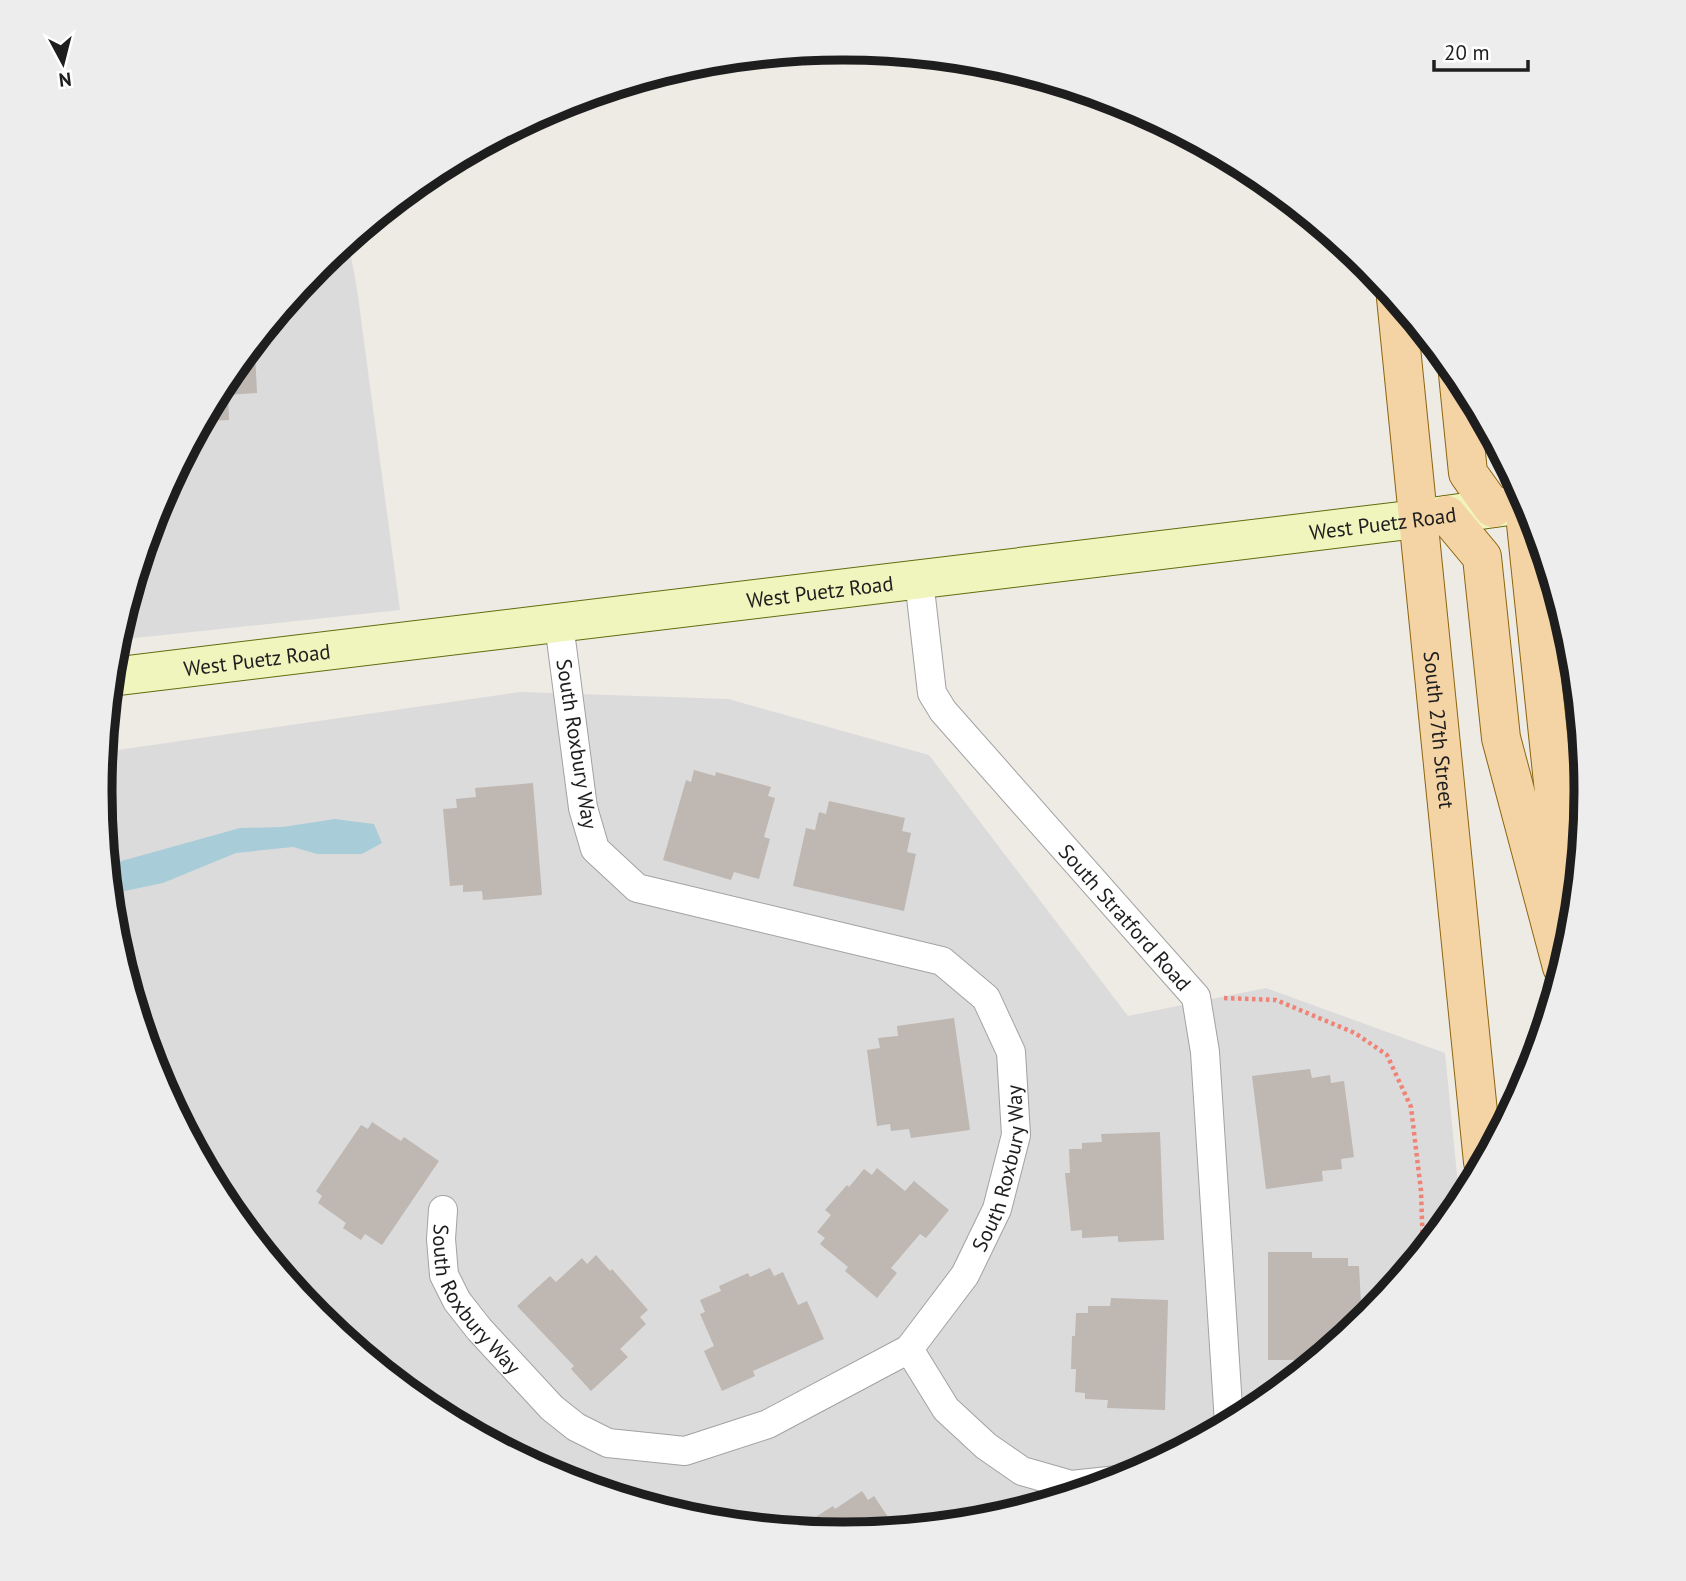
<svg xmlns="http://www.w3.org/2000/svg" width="1686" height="1581" font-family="'PT Sans',sans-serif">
<rect width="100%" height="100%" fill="#eeebe5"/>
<path fill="#dcdbdb" d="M 348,240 L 357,289 L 400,610 L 116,640 L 156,506 L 225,377 L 318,265 Z
M 520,692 L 728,699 L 929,755 L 1128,1016 L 1266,988 L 1445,1053 L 1460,1205 L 1368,1316 L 1256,1409 L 1127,1477 L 988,1520 L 843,1534 L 698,1519 L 558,1477 L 430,1408 L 317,1316 L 225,1203 L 156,1075 L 114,935 L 100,790 L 104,752 Z"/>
<path fill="#a9cdd8" d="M 335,819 L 374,824 L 382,843 L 362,854 L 317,854 L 293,847 L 236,853 L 163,883 L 110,894 L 107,865 L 240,828 L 282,827 Z"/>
<path fill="#beb7b2" d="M 246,351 L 255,351 L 257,393 L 228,395 L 229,420 L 202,421 L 225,377 Z
M 694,770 L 715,776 L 716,772 L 771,787 L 768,796 L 775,798 L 764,837 L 770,839 L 759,879 L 734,872 L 731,880 L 663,860 L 686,780 L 691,782 Z
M 533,783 L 542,895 L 483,900 L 482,891 L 463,892 L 463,885 L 450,886 L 443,809 L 457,808 L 456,799 L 476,797 L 475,788 Z
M 829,801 L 905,818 L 902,831 L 911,833 L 907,852 L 916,854 L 904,911 L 793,886 L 806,828 L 815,830 L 819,812 L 826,814 Z
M 954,1018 L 970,1130 L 911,1138 L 909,1129 L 891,1131 L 890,1124 L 877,1126 L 867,1050 L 880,1048 L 878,1038 L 898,1036 L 897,1026 Z
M 1310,1069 L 1312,1078 L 1330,1075 L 1331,1083 L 1344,1081 L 1354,1157 L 1341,1159 L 1342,1169 L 1322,1171 L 1323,1181 L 1266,1189 L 1252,1076 Z
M 372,1122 L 401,1141 L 404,1137 L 439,1161 L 382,1245 L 365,1234 L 361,1240 L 343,1228 L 346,1223 L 318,1203 L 322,1196 L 316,1191 L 361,1125 L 368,1129 Z
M 1160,1132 L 1164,1240 L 1118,1242 L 1118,1236 L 1082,1238 L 1082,1230 L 1071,1231 L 1065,1173 L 1070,1173 L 1069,1149 L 1082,1149 L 1082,1143 L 1102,1142 L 1101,1134 Z
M 877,1168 L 905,1191 L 914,1181 L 949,1210 L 926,1238 L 920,1234 L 891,1268 L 897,1273 L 877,1298 L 845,1271 L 848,1267 L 820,1244 L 825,1238 L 817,1232 L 831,1215 L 825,1210 L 847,1185 L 849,1187 L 864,1169 L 872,1175 Z
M 1268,1252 L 1312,1252 L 1312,1258 L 1348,1258 L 1348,1266 L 1359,1266 L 1362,1321 L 1357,1321 L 1357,1325 L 1327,1350 L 1310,1350 L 1310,1360 L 1268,1360 Z
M 596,1255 L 610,1271 L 612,1269 L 648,1310 L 640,1317 L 646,1324 L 620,1349 L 628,1357 L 591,1391 L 571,1369 L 574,1366 L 517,1306 L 550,1276 L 556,1282 L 582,1258 L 587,1264 Z
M 770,1268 L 774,1276 L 783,1272 L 798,1305 L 807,1301 L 824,1339 L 753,1371 L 755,1376 L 722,1391 L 704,1351 L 714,1346 L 700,1314 L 705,1312 L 700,1300 L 721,1291 L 719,1286 L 748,1273 L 750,1277 Z
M 1111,1298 L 1168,1300 L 1165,1410 L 1107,1408 L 1108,1400 L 1085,1399 L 1085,1393 L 1075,1392 L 1076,1369 L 1071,1369 L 1072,1336 L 1075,1336 L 1076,1313 L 1088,1313 L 1088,1306 L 1110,1306 Z
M 862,1491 L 868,1500 L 874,1496 L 894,1526 L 901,1522 L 904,1528 L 843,1534 L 802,1530 L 815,1521 L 814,1518 L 833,1506 L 835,1509 Z"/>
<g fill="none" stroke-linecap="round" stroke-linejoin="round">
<g stroke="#a2a2a2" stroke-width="30">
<g id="street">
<path id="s1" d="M 919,580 L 932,693 L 943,711 L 1196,997 L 1205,1052 L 1229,1423"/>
<path id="s2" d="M 443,1210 L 441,1239 L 444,1275 L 457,1301 L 479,1329 L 552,1408 L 576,1427 L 608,1443 L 685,1451 L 768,1424 L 909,1349 L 965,1275 L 997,1209 L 1016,1135 L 1011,1052 L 986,998 L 942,961 L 637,888 L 595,849 L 583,808 L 559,624"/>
<path d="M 909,1349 L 946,1409 L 986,1446 L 1022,1471 L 1071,1485 L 1118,1480"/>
</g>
</g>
<g stroke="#616d0d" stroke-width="40">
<g id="secondary">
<path id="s3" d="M 111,677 L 1417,519 L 1523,504"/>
</g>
</g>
<g stroke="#8c640c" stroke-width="40">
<g id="primary">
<path id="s4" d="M 1396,298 L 1483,1162"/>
<path d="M 1458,374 L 1468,473 L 1493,508"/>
<path d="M 1523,495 L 1566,907"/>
<path d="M 1447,515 L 1482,557 L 1501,738 L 1562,967"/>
</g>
</g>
<path stroke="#ef8476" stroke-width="4.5" stroke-dasharray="3.5 3.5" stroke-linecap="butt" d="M 1224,998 L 1276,1000 L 1355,1033 L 1387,1055 L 1411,1107 L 1421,1191 L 1423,1249"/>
<use href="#street" stroke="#fff" stroke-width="28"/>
<use href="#secondary" stroke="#f0f4bd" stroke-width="38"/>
<use href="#primary" stroke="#f4d3a4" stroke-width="38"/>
</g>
<g text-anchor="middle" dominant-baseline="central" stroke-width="6" stroke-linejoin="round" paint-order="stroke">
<g font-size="21" fill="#1e1e1e" stroke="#fff">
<text stroke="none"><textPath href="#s3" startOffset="1281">West Puetz Road</textPath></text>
<text stroke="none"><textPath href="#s3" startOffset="714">West Puetz Road</textPath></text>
<text stroke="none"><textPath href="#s3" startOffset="147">West Puetz Road</textPath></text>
<text stroke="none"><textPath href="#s4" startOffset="434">South 27th Street</textPath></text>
<text transform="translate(577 744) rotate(81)">South Roxbury Way</text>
<text stroke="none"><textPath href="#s1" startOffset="410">South Stratford Road</textPath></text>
<text stroke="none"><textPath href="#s2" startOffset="835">South Roxbury Way</textPath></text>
<text stroke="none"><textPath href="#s2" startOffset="100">South Roxbury Way</textPath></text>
</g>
</g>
<path d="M0 0H1686V1581H0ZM112 791a731 731 0 1 1 1462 0a731 731 0 1 1-1462 0Z" fill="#ededed" fill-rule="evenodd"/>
<path fill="none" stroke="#1e1e1e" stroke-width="9" d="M112 791a731 731 0 1 1 1462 0a731 731 0 1 1-1462 0Z"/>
<g transform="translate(63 63) rotate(173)" stroke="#ffffff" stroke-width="5" paint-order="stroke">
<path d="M0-5L12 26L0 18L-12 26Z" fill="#1e1e1e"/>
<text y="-10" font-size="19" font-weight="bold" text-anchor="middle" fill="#1e1e1e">N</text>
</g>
<path d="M1434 60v10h94v-10" fill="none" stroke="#1e1e1e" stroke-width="3.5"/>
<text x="1444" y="60" font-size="21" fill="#1e1e1e" stroke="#ffffff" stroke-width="5" paint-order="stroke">20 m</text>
</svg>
